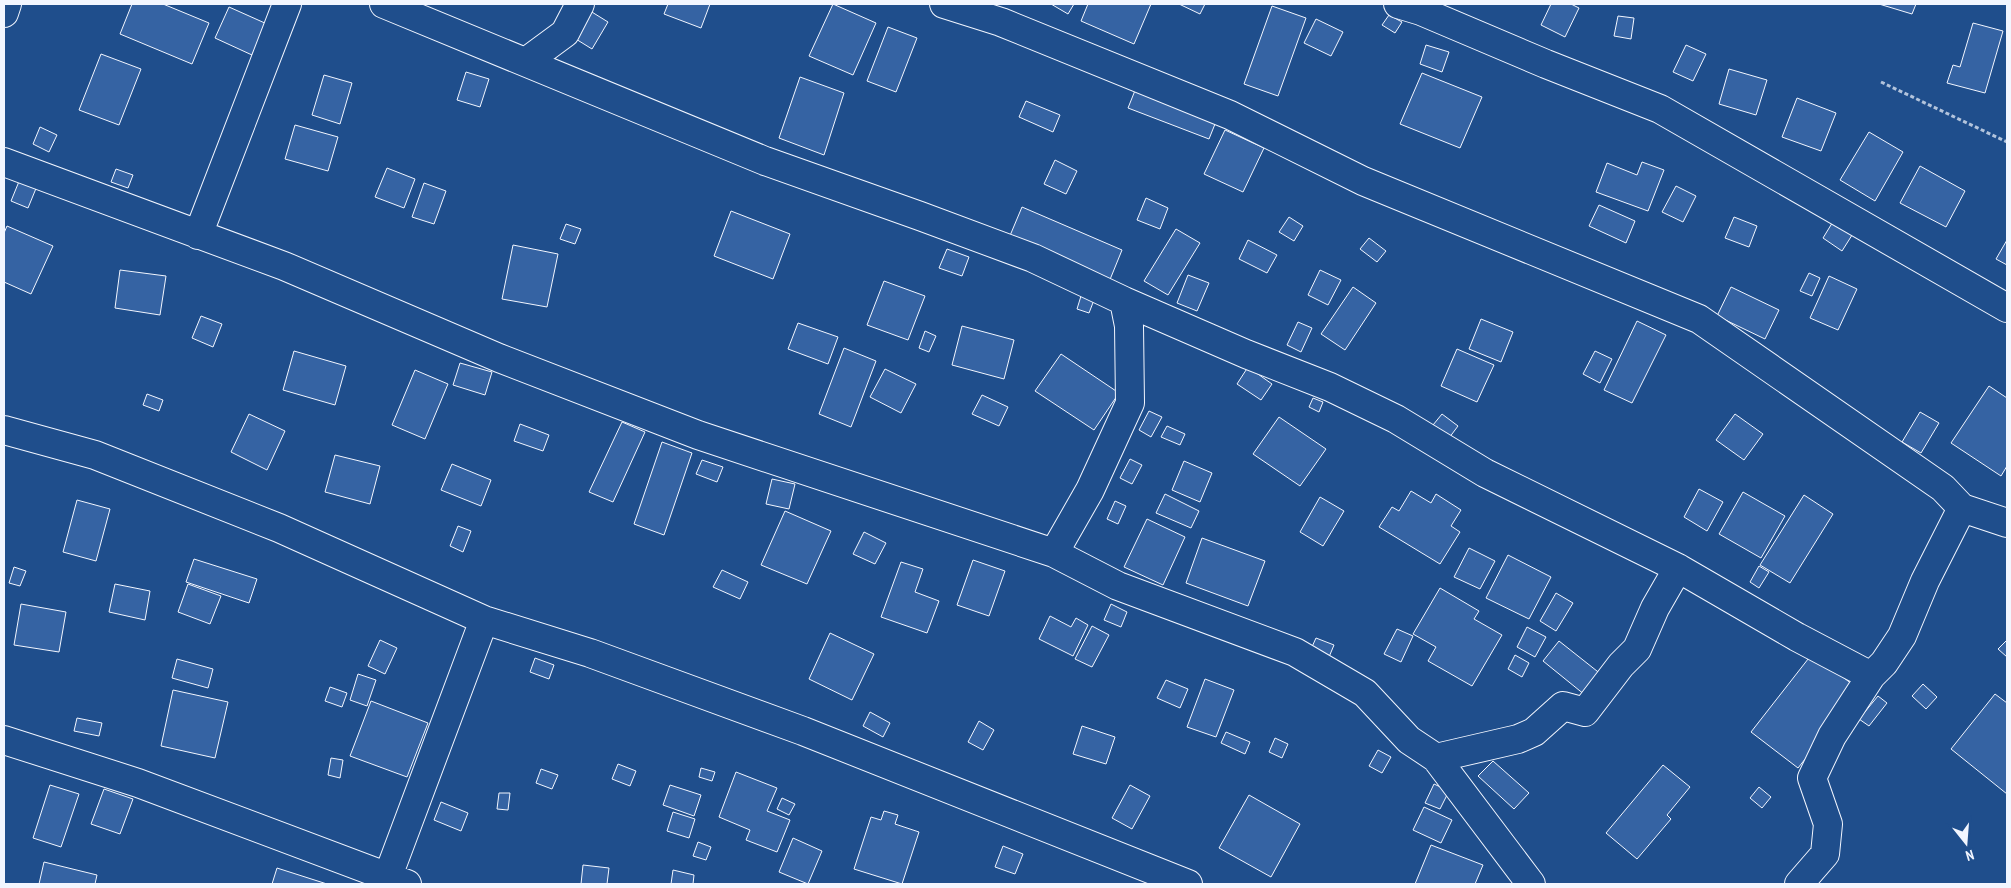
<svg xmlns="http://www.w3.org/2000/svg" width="2011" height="888" font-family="'PT Sans Narrow',sans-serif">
<rect width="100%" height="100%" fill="#1f4e8c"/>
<path fill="#3563a3" stroke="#f2f6ff" d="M 132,4 L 163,4 L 209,23 L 192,64 L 120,34 Z
M 668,4 L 710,4 L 701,28 L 664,14 Z
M 833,4 L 876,23 L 853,75 L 809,56 Z
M 1051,4 L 1074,4 L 1068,14 Z
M 1088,4 L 1151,4 L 1134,44 L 1081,21 Z
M 1179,4 L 1205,4 L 1200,14 Z
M 1551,4 L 1571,4 L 1579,8 L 1565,37 L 1541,25 Z
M 1879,4 L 1916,4 L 1912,14 Z
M 1272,6 L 1306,18 L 1278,96 L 1244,84 Z
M 229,7 L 267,24 L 252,55 L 215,38 Z
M 587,9 L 608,22 L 592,49 L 571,36 Z
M 1389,15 L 1402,22 L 1395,33 L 1382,25 Z
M 1618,16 L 1634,18 L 1631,39 L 1614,36 Z
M 1316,19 L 1343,32 L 1331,56 L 1304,43 Z
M 1973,23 L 2003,31 L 1985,93 L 1947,83 L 1953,65 L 1960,67 Z
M 888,27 L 917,38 L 896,92 L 867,81 Z
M 1426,45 L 1449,52 L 1442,72 L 1420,64 Z
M 1686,45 L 1706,54 L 1693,81 L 1673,72 Z
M 101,54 L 141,69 L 119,125 L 79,110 Z
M 1729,69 L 1767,80 L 1756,115 L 1719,104 Z
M 466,72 L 489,79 L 480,107 L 457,100 Z
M 1422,73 L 1482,97 L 1460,148 L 1400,124 Z
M 324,75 L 352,83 L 340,124 L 312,115 Z
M 800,77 L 844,93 L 824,155 L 779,138 Z
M 1136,88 L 1217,119 L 1209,139 L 1128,108 Z
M 1797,98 L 1836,113 L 1821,151 L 1782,137 Z
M 1026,101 L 1060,115 L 1053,132 L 1019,117 Z
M 295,125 L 338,137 L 328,171 L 285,159 Z
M 40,127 L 57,135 L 49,152 L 33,144 Z
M 1225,130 L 1264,148 L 1243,192 L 1204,174 Z
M 1869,132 L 1903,152 L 1875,201 L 1840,180 Z
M 1055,160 L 1077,171 L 1066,194 L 1044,184 Z
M 1642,162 L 1664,170 L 1648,211 L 1596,192 L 1607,163 L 1637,175 Z
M 1920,166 L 1965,191 L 1946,227 L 1900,203 Z
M 387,168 L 415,179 L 404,208 L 375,197 Z
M 116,169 L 133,175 L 128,188 L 111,182 Z
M 20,179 L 37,186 L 28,208 L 11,201 Z
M 424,183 L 446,191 L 434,224 L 412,217 Z
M 1676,186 L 1696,196 L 1683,222 L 1662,212 Z
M 1146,198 L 1168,208 L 1160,229 L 1137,220 Z
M 1599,205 L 1635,221 L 1626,243 L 1589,226 Z
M 1022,207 L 1122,250 L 1109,282 L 1009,238 Z
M 731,211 L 790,234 L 773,279 L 714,256 Z
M 1289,217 L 1303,226 L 1294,241 L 1279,232 Z
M 1734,217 L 1757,226 L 1749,247 L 1725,238 Z
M 1834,220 L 1854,232 L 1842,251 L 1823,238 Z
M 566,224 L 581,229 L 575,244 L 560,239 Z
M 7,226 L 53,246 L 31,294 L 4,282 L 4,233 Z
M 1176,229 L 1200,243 L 1168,295 L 1144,281 Z
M 1369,238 L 1386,251 L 1377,262 L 1360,249 Z
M 1248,240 L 1277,255 L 1267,273 L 1239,259 Z
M 2007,240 L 2007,265 L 1996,259 Z
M 513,245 L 558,254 L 547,307 L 502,299 Z
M 947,249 L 969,257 L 962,276 L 939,268 Z
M 120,270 L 166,276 L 160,315 L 115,308 Z
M 1320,270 L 1341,280 L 1328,305 L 1308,295 Z
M 1809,273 L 1820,278 L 1812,296 L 1800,291 Z
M 1188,275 L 1209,283 L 1197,311 L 1177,303 Z
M 1829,276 L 1857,289 L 1838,330 L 1810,318 Z
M 884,281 L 925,296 L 908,340 L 867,325 Z
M 1353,287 L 1376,303 L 1345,350 L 1321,334 Z
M 1731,287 L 1779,310 L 1765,339 L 1717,316 Z
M 1081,296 L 1094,300 L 1089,313 L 1077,309 Z
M 201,316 L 222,324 L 213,347 L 192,338 Z
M 1481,319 L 1513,332 L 1501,362 L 1469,349 Z
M 1637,321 L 1666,335 L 1632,403 L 1604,390 Z
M 1298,322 L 1312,328 L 1301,352 L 1287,345 Z
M 798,323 L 838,337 L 828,364 L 788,349 Z
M 962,326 L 1014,340 L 1004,379 L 952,365 Z
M 925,331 L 936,336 L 929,352 L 919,348 Z
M 844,348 L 876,361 L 851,427 L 819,414 Z
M 1457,349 L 1494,365 L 1477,402 L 1441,386 Z
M 294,351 L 346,366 L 335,405 L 283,390 Z
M 1595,351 L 1612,359 L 1600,383 L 1583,374 Z
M 1061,354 L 1119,393 L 1094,430 L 1035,391 Z
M 460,363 L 492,372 L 485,395 L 453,385 Z
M 1248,367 L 1272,384 L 1261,400 L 1237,384 Z
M 885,369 L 916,384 L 901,413 L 870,397 Z
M 415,370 L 448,384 L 425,439 L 392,425 Z
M 1989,386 L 2007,398 L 2007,466 L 2001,476 L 1951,443 Z
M 147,394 L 163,400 L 159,411 L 143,405 Z
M 982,395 L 1008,407 L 999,426 L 972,414 Z
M 1313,398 L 1323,402 L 1319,412 L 1309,407 Z
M 1149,411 L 1162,417 L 1151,437 L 1139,430 Z
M 1920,412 L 1939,423 L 1921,453 L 1902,442 Z
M 249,414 L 285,431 L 267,470 L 231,452 Z
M 1442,414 L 1458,426 L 1449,438 L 1433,425 Z
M 1735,414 L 1763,434 L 1744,460 L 1716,440 Z
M 1279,417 L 1326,449 L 1300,486 L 1253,454 Z
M 622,422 L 645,432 L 613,502 L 589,492 Z
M 520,424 L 549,435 L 543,451 L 514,441 Z
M 1167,426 L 1185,434 L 1180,445 L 1161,437 Z
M 662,442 L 692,453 L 664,535 L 634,524 Z
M 335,455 L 380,466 L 370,504 L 325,492 Z
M 1130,459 L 1142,465 L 1132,484 L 1120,478 Z
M 702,460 L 723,467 L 717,482 L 696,474 Z
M 1184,461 L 1212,473 L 1200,502 L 1172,490 Z
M 452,464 L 491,480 L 481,506 L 441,490 Z
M 772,479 L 795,484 L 789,509 L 766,504 Z
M 1699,489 L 1723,502 L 1707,531 L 1684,517 Z
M 1411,491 L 1431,503 L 1436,494 L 1461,510 L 1451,526 L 1460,532 L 1440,564 L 1379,527 L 1392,507 L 1399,511 Z
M 1743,492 L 1785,516 L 1761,558 L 1719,534 Z
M 1165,494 L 1199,511 L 1191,528 L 1156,513 Z
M 1804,495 L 1833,514 L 1790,583 L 1760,565 Z
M 1320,497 L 1344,511 L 1323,546 L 1300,532 Z
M 77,500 L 110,509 L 96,561 L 63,552 Z
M 1115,501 L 1126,506 L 1118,524 L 1107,519 Z
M 785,511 L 831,531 L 807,584 L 761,565 Z
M 1147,519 L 1185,537 L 1163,585 L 1124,567 Z
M 458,526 L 471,531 L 463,552 L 450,546 Z
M 864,532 L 886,543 L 875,564 L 853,554 Z
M 1202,538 L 1265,561 L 1248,606 L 1186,583 Z
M 1469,548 L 1495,561 L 1480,589 L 1454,577 Z
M 1508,555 L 1551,577 L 1529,619 L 1486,598 Z
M 194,559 L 257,579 L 249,603 L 186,582 Z
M 973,560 L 1005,571 L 989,616 L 957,605 Z
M 901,562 L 923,569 L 915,592 L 939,601 L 927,633 L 881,617 Z
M 1759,566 L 1769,572 L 1759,588 L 1750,582 Z
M 14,567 L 26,571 L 20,586 L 9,583 Z
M 722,570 L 748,582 L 740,599 L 713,587 Z
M 115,584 L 150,591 L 145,620 L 109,612 Z
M 188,584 L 221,596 L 210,624 L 178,612 Z
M 1440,588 L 1479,611 L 1474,619 L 1502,635 L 1472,686 L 1428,661 L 1436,647 L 1413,634 Z
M 1556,593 L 1573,603 L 1556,631 L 1540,621 Z
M 21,604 L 66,612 L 59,652 L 14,645 Z
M 1111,604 L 1127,612 L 1121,627 L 1104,620 Z
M 1050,616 L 1071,627 L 1076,618 L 1088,625 L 1073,656 L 1039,639 Z
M 1092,626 L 1109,635 L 1092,667 L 1075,659 Z
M 1527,627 L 1546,637 L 1535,657 L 1517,647 Z
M 1397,629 L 1413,636 L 1401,662 L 1384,654 Z
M 830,633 L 874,654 L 852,700 L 809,679 Z
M 1316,638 L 1334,645 L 1329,657 L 1311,649 Z
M 380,640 L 397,648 L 385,674 L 368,666 Z
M 2007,640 L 2007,657 L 1998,649 Z
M 1559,641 L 1602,675 L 1585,695 L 1543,661 Z
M 1812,654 L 1860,690 L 1798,768 L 1751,732 Z
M 1515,655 L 1529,663 L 1522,677 L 1508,669 Z
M 535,658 L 554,665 L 549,679 L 530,672 Z
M 177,659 L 213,669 L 208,688 L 172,678 Z
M 358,674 L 376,680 L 367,706 L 350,700 Z
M 1205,679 L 1234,690 L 1216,737 L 1187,727 Z
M 1166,680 L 1188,689 L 1180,708 L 1157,698 Z
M 1923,684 L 1937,697 L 1926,709 L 1912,696 Z
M 330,687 L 347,693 L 342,707 L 325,701 Z
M 173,690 L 228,702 L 215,758 L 161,746 Z
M 1995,694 L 2007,703 L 2007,794 L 1951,749 Z
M 1878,696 L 1887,703 L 1869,726 L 1859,719 Z
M 371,701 L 428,723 L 407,777 L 350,756 Z
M 870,712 L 890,723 L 883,737 L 863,726 Z
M 77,718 L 102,723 L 99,736 L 74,731 Z
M 979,721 L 994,730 L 983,750 L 968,742 Z
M 1082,726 L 1115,737 L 1106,764 L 1073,754 Z
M 1226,732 L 1250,742 L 1245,754 L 1221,743 Z
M 1275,738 L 1288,744 L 1282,758 L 1269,752 Z
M 1378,750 L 1391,757 L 1382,773 L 1369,766 Z
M 331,758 L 343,760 L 340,778 L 328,775 Z
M 1493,761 L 1529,793 L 1514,809 L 1478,776 Z
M 618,764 L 636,771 L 630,786 L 612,779 Z
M 1663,765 L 1690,787 L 1667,815 L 1671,819 L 1637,859 L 1606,833 Z
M 701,768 L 715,772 L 712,781 L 699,777 Z
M 541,769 L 558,775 L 552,789 L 536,783 Z
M 736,772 L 777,788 L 767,811 L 790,820 L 777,852 L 746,840 L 750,830 L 719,817 Z
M 1434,784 L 1449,791 L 1440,809 L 1425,803 Z
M 50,785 L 79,794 L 61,847 L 33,838 Z
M 670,785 L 701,795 L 694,816 L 663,805 Z
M 1130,785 L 1150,796 L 1132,829 L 1112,818 Z
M 1759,787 L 1771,797 L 1762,808 L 1750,798 Z
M 104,789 L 133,799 L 120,834 L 91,824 Z
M 499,793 L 510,793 L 508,810 L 497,809 Z
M 1249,795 L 1300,824 L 1271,877 L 1219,848 Z
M 782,798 L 795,804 L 789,815 L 777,809 Z
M 441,802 L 468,813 L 461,831 L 434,820 Z
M 1424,807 L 1452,820 L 1441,843 L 1413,830 Z
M 884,811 L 898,815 L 895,824 L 919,832 L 902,884 L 854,869 L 871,817 L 881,820 Z
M 673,812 L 695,819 L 689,838 L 667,831 Z
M 793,838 L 822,851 L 808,884 L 779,872 Z
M 698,842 L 711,847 L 706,860 L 693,856 Z
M 1431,845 L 1483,865 L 1475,884 L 1415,884 Z
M 1003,846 L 1023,854 L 1015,874 L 995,867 Z
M 44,862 L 97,875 L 95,884 L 39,884 Z
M 583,865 L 609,868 L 607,884 L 581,884 Z
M 277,868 L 327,884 L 272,884 Z
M 673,870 L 694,875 L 693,884 L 671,884 Z"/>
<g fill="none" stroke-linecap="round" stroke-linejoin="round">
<g stroke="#f2f6ff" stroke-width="30">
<path id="minor" d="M 384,4 L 765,161 L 920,216 L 1033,258 L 1124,301 L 1246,354 L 1330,387 L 1396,419 L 1485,473 L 1678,568 L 1797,637 L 1871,676 L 1884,663 L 1902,636 L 1925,581 L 1962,508
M 944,4 L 1001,22 L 1230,115 L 1363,181 L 1699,319 L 1943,488 L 1962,508 L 2007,523
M 1398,4 L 1421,11 L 1546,64 L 1660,109 L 2007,308
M 4,13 L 7,4
M 527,61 L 565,33 L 580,4
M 4,162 L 284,266 L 499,358 L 698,435 L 1054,553 L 1118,586 L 1295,652 L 1365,693 L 1409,740 L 1436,758 L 1531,884
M 198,235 L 287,4
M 4,430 L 95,455 L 279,528 L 484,620 L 590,653 L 803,731 L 1188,884
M 1054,553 L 1090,490 L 1130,403 L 1129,326 L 1124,301
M 4,740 L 138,783 L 407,884
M 1436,758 L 1518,739 L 1534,732 L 1563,706 L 1585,712 L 1621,665 L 1637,649 L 1655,608 L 1678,568
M 388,876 L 484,620
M 1799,884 L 1825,854 L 1828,824 L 1812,778 L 1832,736 L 1871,676"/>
</g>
<path stroke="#b3c4dc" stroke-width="3" stroke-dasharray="4 2.5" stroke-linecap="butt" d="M 1881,82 L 2007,142"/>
<use href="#minor" stroke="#1f4e8c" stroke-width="28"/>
</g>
<rect width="2011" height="888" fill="none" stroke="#f2f6ff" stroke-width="10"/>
<g transform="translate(1966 843) rotate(163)" stroke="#1f4e8c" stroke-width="4" paint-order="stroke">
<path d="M0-4L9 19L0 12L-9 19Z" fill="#f2f6ff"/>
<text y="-8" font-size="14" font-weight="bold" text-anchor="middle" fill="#f2f6ff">N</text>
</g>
</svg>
